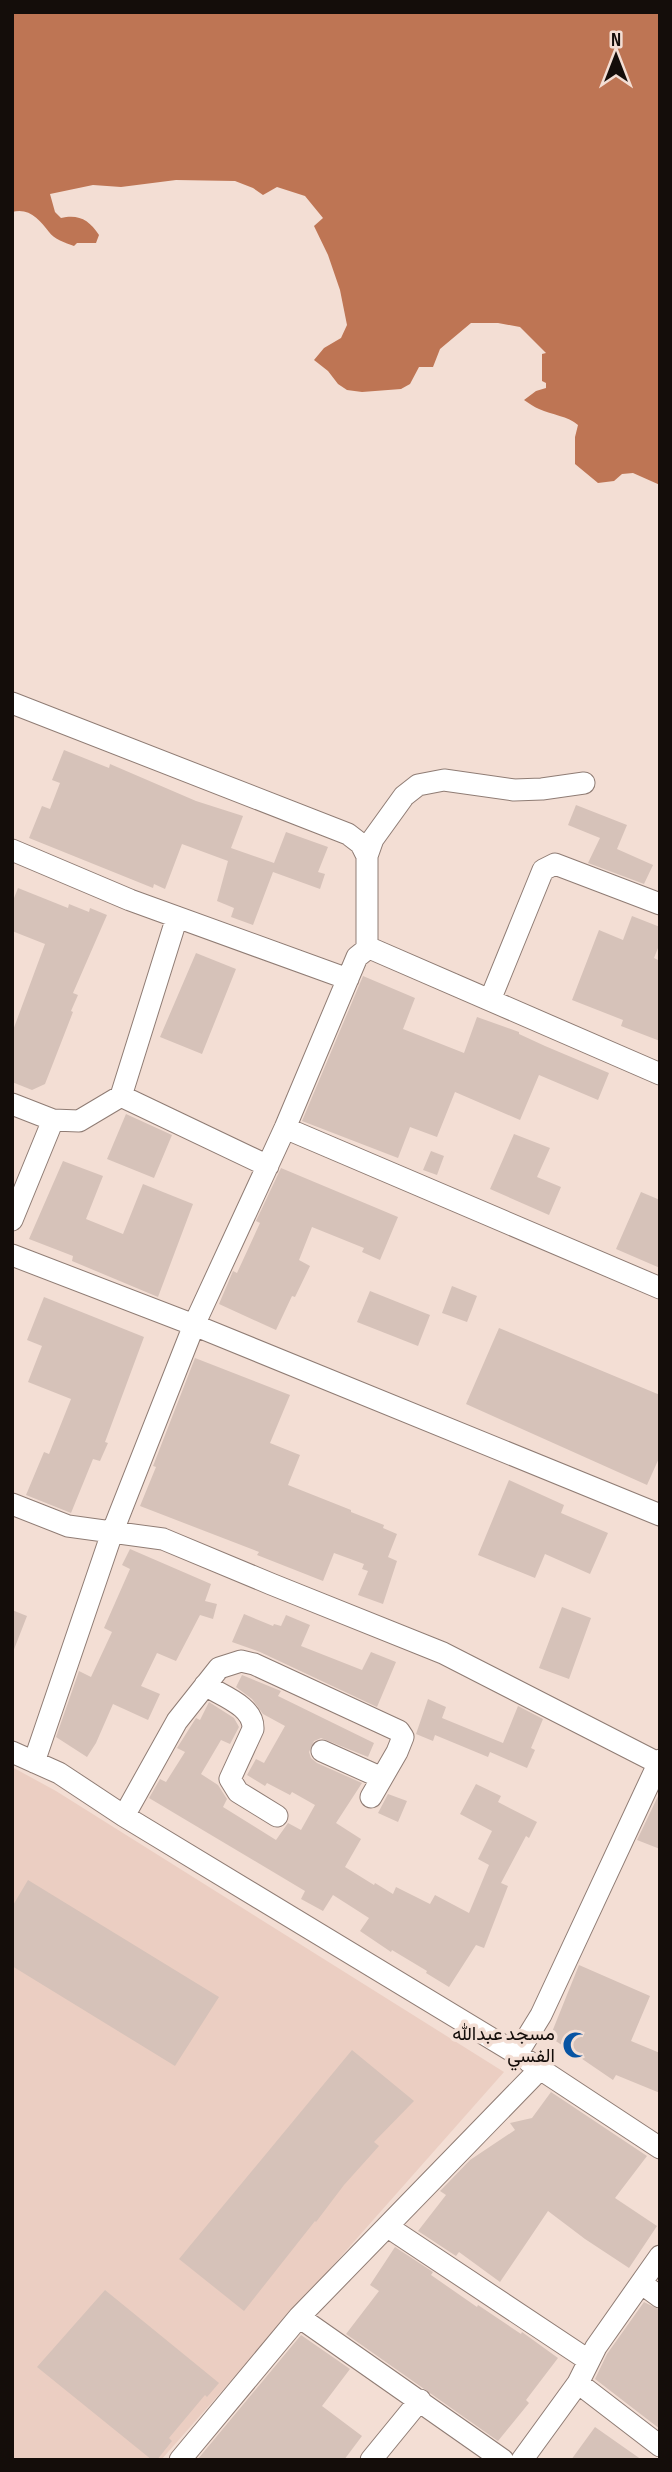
<svg xmlns="http://www.w3.org/2000/svg" width="672" height="2472" font-family="'Sofia Sans Condensed',Vazirmatn,sans-serif">
<rect width="100%" height="100%" fill="#f3ded4"/>
<path fill="#ebcec2" d="M 12,1767 L 56,1791 L 504,2072 L 161,2460 L 12,2460 Z"/>
<path fill="#be7554" d="M 12,12 L 660,12 L 660,485 L 633,473 L 622,474 L 614,481 L 598,483 L 575,464 L 575,437 L 578,425 C 568,416 552,415 539,409 C 534,407 529,403 524,400 L 536,391 L 546,388 L 546,383 L 542,381 L 542,354 L 546,353 L 520,327 L 498,323 L 471,323 L 440,349 L 433,367 L 419,367 L 410,384 L 401,389 L 362,392 L 347,390 L 338,384 L 328,371 L 314,360 L 324,348 L 341,338 L 347,325 L 340,290 L 328,255 L 314,226 L 323,218 L 305,196 L 277,187 L 263,195 L 253,188 L 235,181 L 176,180 L 121,187 L 93,185 L 50,194 L 55,212 L 61,218 C 79,214 89,220 99,235 L 96,243 L 77,243 L 74,246 C 65,243 54,239 49,232 C 40,220 29,207 12,212 Z"/>
<path fill="#d6c2b9" d="M 64,750 L 109,768 L 110,764 L 196,801 L 243,816 L 231,848 L 274,863 L 286,832 L 328,847 L 318,872 L 325,874 L 320,889 L 273,872 L 253,925 L 231,917 L 234,908 L 217,901 L 228,861 L 182,844 L 165,889 L 154,884 L 153,888 L 29,838 L 42,806 L 50,809 L 60,783 L 52,780 Z
M 576,805 L 627,825 L 617,849 L 653,865 L 644,884 L 588,863 L 600,838 L 568,825 Z
M 18,888 L 68,908 L 69,904 L 89,912 L 90,908 L 107,915 L 73,993 L 78,995 L 71,1011 L 73,1012 L 45,1084 L 32,1090 L 12,1082 L 12,1033 L 45,944 L 12,931 L 12,903 Z
M 632,916 L 660,927 L 660,943 L 654,958 L 660,961 L 660,1041 L 621,1026 L 623,1020 L 572,1000 L 599,930 L 623,940 Z
M 196,953 L 236,969 L 202,1054 L 160,1037 Z
M 363,976 L 415,998 L 403,1029 L 464,1053 L 477,1017 L 519,1032 L 519,1034 L 545,1046 L 609,1073 L 598,1100 L 539,1075 L 520,1120 L 455,1092 L 437,1137 L 410,1127 L 398,1158 L 302,1121 Z
M 126,1114 L 172,1135 L 154,1178 L 107,1159 Z
M 514,1134 L 550,1148 L 537,1177 L 561,1187 L 549,1215 L 490,1189 Z
M 431,1151 L 444,1156 L 437,1175 L 423,1170 Z
M 63,1161 L 103,1176 L 86,1219 L 123,1234 L 143,1184 L 193,1204 L 158,1297 L 72,1261 L 73,1256 L 29,1239 Z
M 281,1168 L 398,1217 L 380,1260 L 362,1252 L 364,1248 L 312,1227 L 299,1260 L 310,1266 L 295,1297 L 292,1296 L 276,1330 L 219,1304 L 233,1271 L 237,1273 L 260,1223 L 256,1221 Z
M 641,1192 L 660,1200 L 660,1268 L 616,1249 Z
M 452,1286 L 477,1296 L 467,1322 L 442,1313 Z
M 370,1291 L 430,1315 L 418,1346 L 357,1322 Z
M 44,1297 L 144,1337 L 105,1442 L 108,1443 L 100,1461 L 93,1459 L 71,1513 L 26,1495 L 44,1452 L 49,1454 L 71,1399 L 28,1382 L 42,1346 L 27,1340 Z
M 499,1328 L 660,1395 L 660,1456 L 647,1485 L 466,1404 Z
M 195,1358 L 290,1395 L 270,1443 L 300,1455 L 288,1485 L 351,1510 L 351,1512 L 384,1525 L 383,1528 L 397,1534 L 388,1557 L 397,1561 L 383,1604 L 358,1595 L 368,1571 L 362,1569 L 364,1564 L 334,1553 L 323,1581 L 257,1555 L 259,1552 L 140,1506 L 156,1467 L 153,1466 Z
M 509,1480 L 564,1505 L 561,1513 L 608,1533 L 590,1574 L 545,1554 L 535,1578 L 478,1555 Z
M 130,1549 L 211,1584 L 205,1601 L 217,1604 L 213,1619 L 200,1615 L 176,1661 L 157,1653 L 141,1686 L 160,1694 L 148,1720 L 113,1704 L 96,1743 L 87,1757 L 56,1737 L 79,1671 L 91,1677 L 112,1632 L 104,1628 L 130,1569 L 122,1565 Z
M 562,1607 L 591,1618 L 569,1679 L 539,1668 Z
M 12,1610 L 27,1616 L 13,1652 L 12,1652 Z
M 244,1614 L 273,1626 L 274,1624 L 281,1626 L 286,1615 L 310,1625 L 301,1646 L 362,1670 L 371,1652 L 396,1662 L 377,1707 L 260,1652 L 232,1642 Z
M 242,1675 L 281,1691 L 278,1696 L 374,1743 L 368,1757 L 321,1738 L 314,1741 L 309,1752 L 311,1758 L 317,1763 L 362,1783 L 336,1823 L 361,1839 L 345,1867 L 374,1885 L 375,1883 L 393,1894 L 396,1887 L 430,1904 L 435,1895 L 469,1913 L 489,1865 L 478,1859 L 492,1831 L 460,1814 L 476,1784 L 501,1796 L 498,1802 L 537,1822 L 529,1838 L 526,1836 L 501,1883 L 508,1886 L 484,1948 L 476,1945 L 449,1987 L 426,1973 L 427,1971 L 392,1950 L 391,1952 L 360,1931 L 369,1918 L 333,1895 L 323,1911 L 301,1899 L 305,1891 L 149,1798 L 160,1779 L 166,1782 L 185,1752 L 177,1748 L 196,1718 L 200,1720 L 209,1702 L 234,1718 L 239,1727 L 230,1744 L 221,1740 L 201,1774 L 218,1785 L 227,1799 L 223,1807 L 276,1840 L 288,1823 L 301,1830 L 315,1805 L 292,1792 L 290,1795 L 267,1783 L 265,1786 L 247,1775 L 256,1759 L 264,1763 L 285,1726 L 263,1714 L 252,1699 L 236,1687 Z
M 428,1699 L 446,1707 L 442,1718 L 503,1743 L 518,1706 L 543,1719 L 531,1748 L 535,1750 L 527,1768 L 490,1752 L 488,1757 L 435,1735 L 433,1741 L 416,1734 Z
M 660,1792 L 660,1849 L 637,1840 Z
M 388,1794 L 407,1801 L 398,1822 L 378,1813 Z
M 28,1880 L 219,1997 L 175,2066 L 12,1966 L 12,1907 Z
M 579,1965 L 650,1996 L 631,2041 L 660,2053 L 660,2093 L 616,2075 L 613,2080 L 550,2037 Z
M 352,2050 L 414,2101 L 374,2142 L 379,2146 L 344,2185 L 316,2222 L 315,2221 L 244,2311 L 179,2259 Z
M 551,2092 L 647,2156 L 615,2198 L 657,2226 L 629,2268 L 585,2239 L 548,2211 L 500,2282 L 459,2252 L 456,2256 L 418,2231 L 446,2195 L 440,2191 L 443,2188 L 470,2160 L 515,2130 L 510,2123 L 532,2118 Z
M 395,2247 L 433,2272 L 431,2275 L 477,2307 L 478,2305 L 521,2334 L 522,2332 L 558,2358 L 526,2400 L 529,2403 L 498,2441 L 346,2334 L 379,2291 L 370,2285 Z
M 105,2290 L 219,2383 L 207,2397 L 205,2395 L 169,2438 L 172,2441 L 157,2460 L 152,2460 L 37,2367 Z
M 644,2302 L 660,2310 L 660,2429 L 595,2379 L 607,2354 Z
M 301,2335 L 350,2369 L 322,2406 L 362,2436 L 344,2460 L 197,2460 Z
M 595,2427 L 642,2460 L 571,2460 Z"/>
<g fill="none" stroke-linecap="round" stroke-linejoin="round">
<g stroke="#8f7c74" stroke-width="23">
<path id="minor" d="M 12,703 L 348,834 L 361,844 L 367,856
M 12,850 L 130,900 L 348,979
M 367,949 L 367,856 L 373,839 L 404,796 L 418,785 L 444,780 L 514,790 L 542,789 L 584,783
M 367,949 L 372,949 L 660,1074
M 490,1000 L 543,870 L 555,864 L 660,904
M 121,1096 L 177,917
M 12,1104 L 53,1120 L 79,1121 L 121,1096 L 268,1166
M 285,1128 L 660,1288
M 12,1220 L 53,1120
M 12,1255 L 194,1325 L 660,1515
M 12,1504 L 68,1526 L 163,1539 L 271,1584 L 443,1653 L 658,1763
M 205,1685 C 222,1696 254,1706 253,1729 L 230,1779 L 238,1792 L 277,1816
M 322,1751 L 382,1778
M 12,1752 L 59,1773 L 124,1816 L 517,2054 L 541,2015 L 660,1760
M 34,1762 L 112,1533 L 194,1325 L 285,1128 L 357,957 L 367,949
M 124,1816 L 177,1721 L 219,1668 L 241,1661 L 254,1664 L 399,1731 L 403,1737 L 397,1752 L 371,1797
M 528,2061 L 660,2148
M 388,2227 L 588,2360
M 641,2283 L 660,2297
M 299,2317 L 503,2460
M 578,2383 L 660,2446
M 180,2460 L 299,2317 L 540,2069
M 371,2460 L 420,2400
M 522,2460 L 578,2383 L 596,2347 L 660,2256"/>
</g>
<use href="#minor" stroke="#fff" stroke-width="21"/>
</g>
<defs>
<g id="mosque-bare" transform="scale(2.1)"><path d="M3.5-4.9A6 6 0 1 0 3.5 4.9A5 5 0 1 1 3.5-4.9Z" fill="#0854a3" stroke="#f3ded4" stroke-width="2.5" paint-order="stroke"/></g>
</defs>
<g fill-rule="evenodd">
<use href="#mosque-bare" x="576" y="2045"/>
</g>
<g text-anchor="middle" dominant-baseline="central" stroke-width="7" stroke-linejoin="round" paint-order="stroke">
<g font-size="19" fill="#140d0a" stroke="#f3ded4" text-anchor="end">
<text x="555" y="2034">مسجد عبدالله<tspan x="555" dy="22">الفسي</tspan></text>
</g>
</g>
<rect width="672" height="2472" fill="none" stroke="#140d0a" stroke-width="28"/>
<g transform="translate(616 56)" stroke="#f3ded4" stroke-width="5" paint-order="stroke">
<path d="M0-5L12 26L0 18L-12 26Z" fill="#140d0a"/>
<text y="-10" font-size="19" font-weight="bold" text-anchor="middle" fill="#140d0a">N</text>
</g>
</svg>
